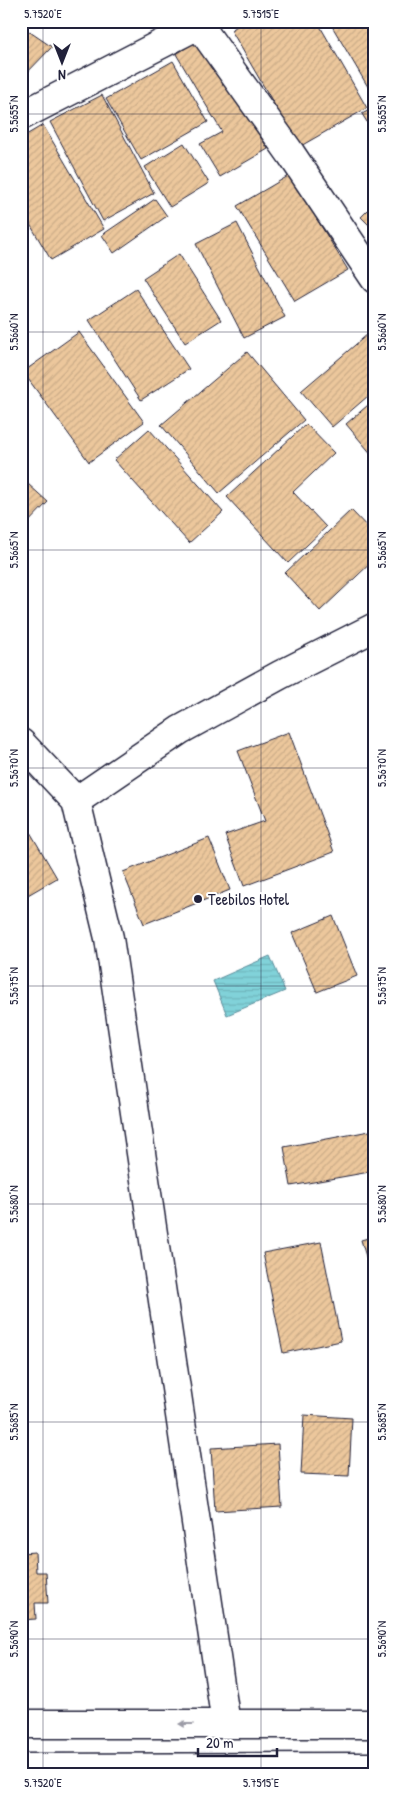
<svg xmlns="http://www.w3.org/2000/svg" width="396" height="1796" font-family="'Patrick Hand',sans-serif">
<defs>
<pattern id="water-rules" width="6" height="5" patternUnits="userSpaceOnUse" patternTransform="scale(1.25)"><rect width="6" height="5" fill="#81d2d9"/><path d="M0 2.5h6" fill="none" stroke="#6fb4bb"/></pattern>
<pattern id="building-hatch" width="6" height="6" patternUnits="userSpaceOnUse" patternTransform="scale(1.25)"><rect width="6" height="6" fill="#ecc79c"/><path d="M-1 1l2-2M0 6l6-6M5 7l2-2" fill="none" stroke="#caab87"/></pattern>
</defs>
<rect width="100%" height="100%" fill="#fff"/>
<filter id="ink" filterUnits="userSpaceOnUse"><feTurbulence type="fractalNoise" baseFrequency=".02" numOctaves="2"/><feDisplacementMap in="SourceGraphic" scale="10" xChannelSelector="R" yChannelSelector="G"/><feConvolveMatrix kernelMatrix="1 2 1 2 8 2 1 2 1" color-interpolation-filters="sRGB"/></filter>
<g filter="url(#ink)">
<path fill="url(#water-rules)" stroke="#5b8c9a" d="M 270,956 L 285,991 L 227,1015 L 213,981 Z"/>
<path fill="url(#building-hatch)" stroke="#22223b" d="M 27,21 L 58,21 L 32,25 Z
M 245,21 L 317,21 L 367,108 L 299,147 L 231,30 Z
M 329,21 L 375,21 L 375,90 L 371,92 Z
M 21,26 L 52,47 L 22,78 L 21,78 Z
M 202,38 L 268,149 L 220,177 L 200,144 L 222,132 L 176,54 Z
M 173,61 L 208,122 L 141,160 L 106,99 Z
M 102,95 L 154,193 L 103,221 L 50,122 Z
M 375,107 L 375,135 L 362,114 Z
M 43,125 L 104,229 L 51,260 L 21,209 L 21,138 Z
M 184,143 L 209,183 L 170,207 L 145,167 Z
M 290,175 L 348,270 L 295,301 L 237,206 Z
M 155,199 L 167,216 L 114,253 L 102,235 Z
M 375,203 L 375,231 L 361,217 Z
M 237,223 L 285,317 L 244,338 L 196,244 Z
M 179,254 L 221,320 L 185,343 L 143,278 Z
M 136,289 L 189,369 L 141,400 L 89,320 Z
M 375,328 L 375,390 L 332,427 L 301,391 Z
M 79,332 L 144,422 L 89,462 L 23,372 Z
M 247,352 L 304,420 L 219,493 L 161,425 Z
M 375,399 L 375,454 L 373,456 L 346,424 Z
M 306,424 L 334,453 L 293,492 L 326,527 L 288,563 L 227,497 Z
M 149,429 L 223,512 L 189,543 L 114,460 Z
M 28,484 L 48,502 L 21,530 L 21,491 Z
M 351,510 L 375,535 L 375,559 L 320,611 L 285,573 Z
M 289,732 L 334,852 L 244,886 L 225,835 L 265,821 L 238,751 Z
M 21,803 L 27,815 L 21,818 Z
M 30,832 L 57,878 L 21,899 L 21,837 Z
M 209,838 L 230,890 L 144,924 L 123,872 Z
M 333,916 L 357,976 L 317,992 L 292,933 Z
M 375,1130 L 375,1171 L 291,1186 L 284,1147 Z
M 375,1236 L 375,1269 L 370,1270 L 361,1240 Z
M 321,1242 L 341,1341 L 283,1353 L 263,1253 Z
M 304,1415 L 352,1418 L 349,1476 L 301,1474 Z
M 278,1444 L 282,1507 L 215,1511 L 211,1448 Z
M 35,1552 L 36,1572 L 46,1572 L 48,1603 L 35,1603 L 36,1619 L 21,1620 L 21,1553 Z"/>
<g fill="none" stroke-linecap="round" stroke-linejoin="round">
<g stroke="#22223b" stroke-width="31">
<path id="minor" d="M 199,25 L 291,154 L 375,279
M 21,116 L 206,21
M 21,743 L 76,801 L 109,938 L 226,1724
M 76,801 L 180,730 L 280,675 L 375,627
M 21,1724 L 375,1724
M 21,1768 L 375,1767"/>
</g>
<use href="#minor" stroke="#fff" stroke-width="28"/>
</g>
<defs><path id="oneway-solid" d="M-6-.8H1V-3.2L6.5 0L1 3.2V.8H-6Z" transform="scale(1.25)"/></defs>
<use fill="#9c9ca7" href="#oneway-solid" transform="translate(186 1724) rotate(180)"/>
</g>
<path fill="none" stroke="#22223b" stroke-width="1" stroke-opacity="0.45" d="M 43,21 L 43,1775M 261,21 L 261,1775M 21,114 L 375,114M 21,332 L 375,332M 21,550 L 375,550M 21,768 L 375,768M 21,986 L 375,986M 21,1204 L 375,1204M 21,1422 L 375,1422M 21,1639 L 375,1639"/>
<circle fill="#22223b" stroke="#fff" stroke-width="2" cx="198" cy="899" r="5"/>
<g text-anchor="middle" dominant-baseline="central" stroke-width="4" stroke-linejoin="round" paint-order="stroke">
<g font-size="16" fill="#22223b" stroke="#fff" text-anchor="start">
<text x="208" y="899">Teebilos Hotel</text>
</g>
</g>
<rect width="396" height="1796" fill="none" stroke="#fff" stroke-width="55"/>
<g transform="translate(62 62) rotate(180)" stroke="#ffffff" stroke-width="4" paint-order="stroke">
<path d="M0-4L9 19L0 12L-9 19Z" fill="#22223b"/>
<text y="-8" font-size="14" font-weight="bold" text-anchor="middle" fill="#22223b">N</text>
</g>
<path d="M198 1748v8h79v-8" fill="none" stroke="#22223b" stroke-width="2.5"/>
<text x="206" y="1748" font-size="15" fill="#22223b" stroke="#ffffff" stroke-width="4" paint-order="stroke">20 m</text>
<rect x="28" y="28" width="340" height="1740" fill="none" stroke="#22223b" stroke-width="2"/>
<g font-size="12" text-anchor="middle" fill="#22223b">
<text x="43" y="18">5.7520°E</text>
<text x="261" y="18">5.7515°E</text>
<text transform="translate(382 114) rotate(-90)" y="4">5.5655°N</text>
<text transform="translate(14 114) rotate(-90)" y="4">5.5655°N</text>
<text transform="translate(14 332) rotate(-90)" y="4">5.5660°N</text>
<text transform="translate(382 332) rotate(-90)" y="4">5.5660°N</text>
<text transform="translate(14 550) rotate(-90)" y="4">5.5665°N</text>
<text transform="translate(382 550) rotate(-90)" y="4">5.5665°N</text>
<text transform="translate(14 768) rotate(-90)" y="4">5.5670°N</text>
<text transform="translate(382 768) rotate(-90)" y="4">5.5670°N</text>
<text transform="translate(14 986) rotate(-90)" y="4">5.5675°N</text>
<text transform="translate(382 986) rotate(-90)" y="4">5.5675°N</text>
<text transform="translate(14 1204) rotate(-90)" y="4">5.5680°N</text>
<text transform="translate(382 1204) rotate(-90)" y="4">5.5680°N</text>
<text transform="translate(382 1422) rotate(-90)" y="4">5.5685°N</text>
<text transform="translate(14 1422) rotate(-90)" y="4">5.5685°N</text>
<text transform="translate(382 1639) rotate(-90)" y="4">5.5690°N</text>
<text transform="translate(14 1639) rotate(-90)" y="4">5.5690°N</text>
<text x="43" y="1787">5.7520°E</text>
<text x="261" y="1787">5.7515°E</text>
</g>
</svg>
